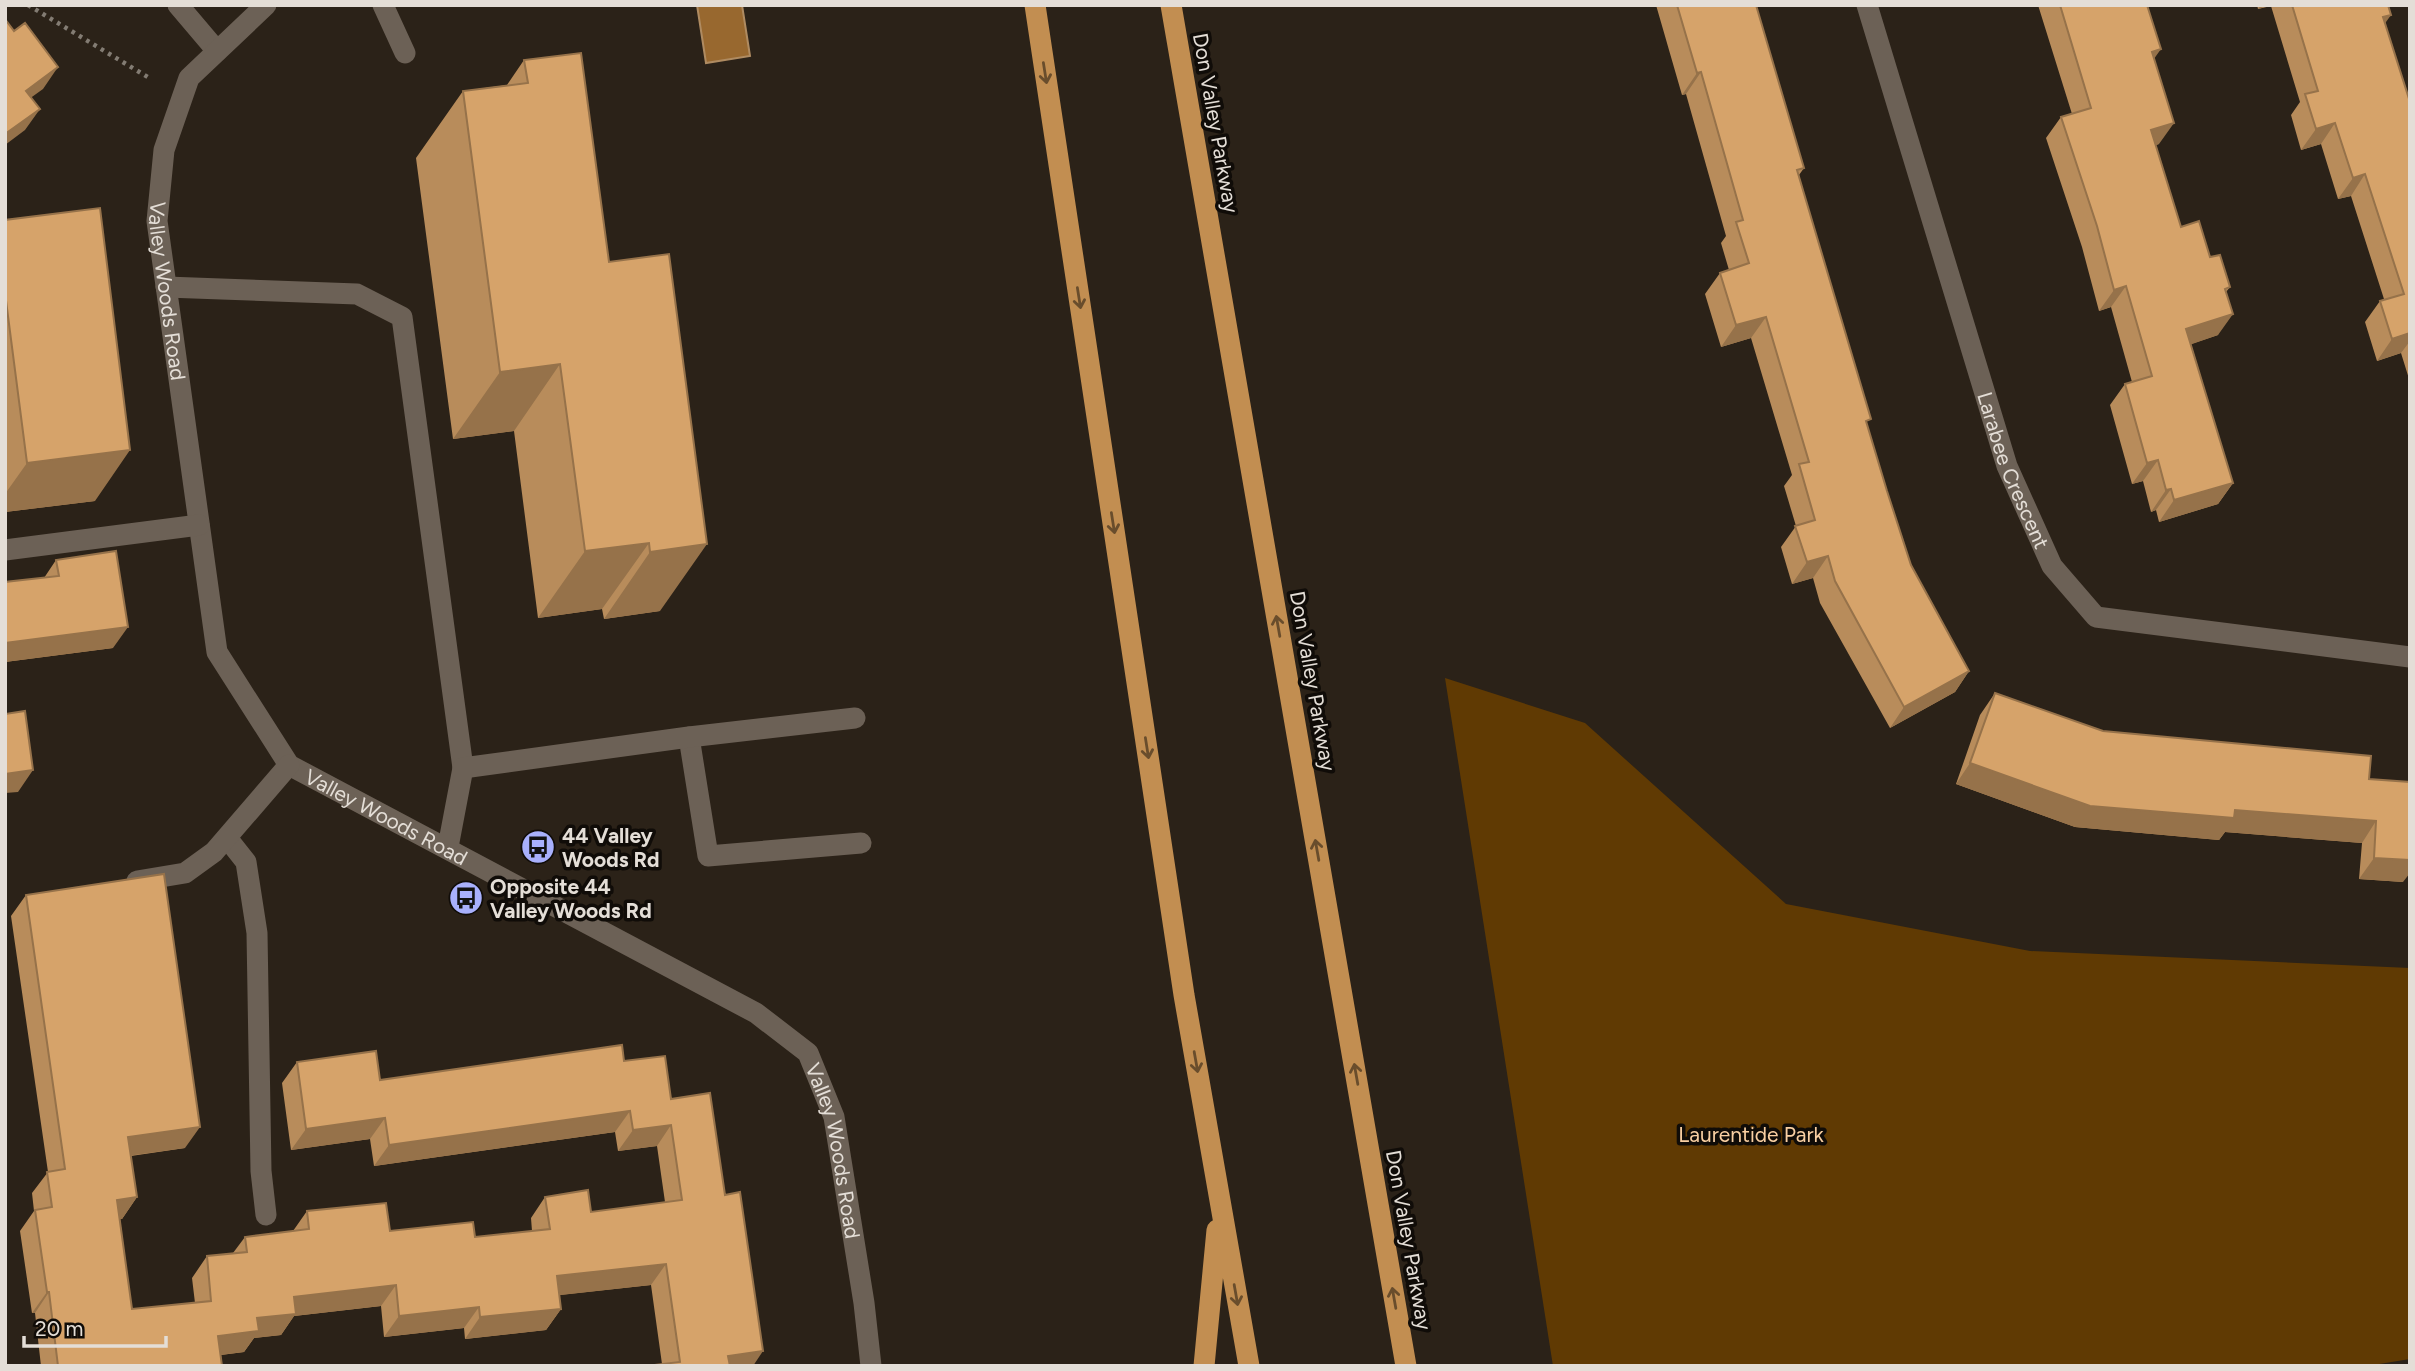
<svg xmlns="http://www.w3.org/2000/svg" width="2415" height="1371" font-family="Figtree,sans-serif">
<rect width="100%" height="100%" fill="#2b2218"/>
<path fill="#603a03" d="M 1445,678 L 1585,723 L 1786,904 L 2030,951 L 2410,968 L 2410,1359 L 2367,1366 L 1553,1366 Z"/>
<path fill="#98682f" stroke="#af8b61" stroke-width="2" d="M 697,5 L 742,5 L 750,56 L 706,63 Z"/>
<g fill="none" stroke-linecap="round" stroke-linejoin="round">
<path stroke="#837c73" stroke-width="4.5" stroke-dasharray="3.5 5" stroke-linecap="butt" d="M 28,5 L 151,79"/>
<g stroke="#6c6156" stroke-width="21">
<path d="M 178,5 L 217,51"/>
<path id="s1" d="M 266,5 L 189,78 L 164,150 L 157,221 L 217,652 L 289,765 L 756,1013 L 808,1053 L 834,1117 L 864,1303 L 871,1366"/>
<path d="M 383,5 L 405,53"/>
<path id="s2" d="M 1867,5 L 2007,466 L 2052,566 L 2096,617 L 2410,657"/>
<path d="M 166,287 L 357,294 L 402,317 L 463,768"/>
<path d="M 5,550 L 199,525"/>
<path d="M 689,737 L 708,856 L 861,843"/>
<path d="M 227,838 L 246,862 L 257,933 L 261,1171 L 266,1215"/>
<path d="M 448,847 L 463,768 L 689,737 L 855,718"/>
<path d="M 137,881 L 185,873 L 214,852 L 289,765"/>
</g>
<path stroke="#c28e51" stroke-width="21" d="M 1035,5 L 1184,995 L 1249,1366
M 1171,5 L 1406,1366
M 1204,1366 L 1217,1230"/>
</g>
<path fill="#b88c5b" d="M 1656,5 L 1756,5 L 1804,168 L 1799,175 L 1867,425 L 1887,491 L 1911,565 L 1969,671 L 1955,692 L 1890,728 L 1820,603 L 1813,578 L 1792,584 L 1781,547 L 1796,526 L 1784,486 L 1792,475 L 1751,338 L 1721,347 L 1705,294 L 1720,273 L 1729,270 L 1721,243 L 1726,236 L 1686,94 L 1682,95 Z
M 2038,5 L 2147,5 L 2154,59 L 2159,144 L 2156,145 L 2181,227 L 2210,257 L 2230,287 L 2226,292 L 2218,335 L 2191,344 L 2233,483 L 2218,504 L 2159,522 L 2156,510 L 2151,512 L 2143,481 L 2132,484 L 2110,405 L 2125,384 L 2132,382 L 2111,307 L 2099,311 L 2082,247 L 2046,138 L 2061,117 L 2072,114 Z
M 2257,5 L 2388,5 L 2385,24 L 2410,102 L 2410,382 L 2401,353 L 2377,361 L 2365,322 L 2380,301 L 2384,299 L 2351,196 L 2338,199 L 2321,144 L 2301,150 L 2291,115 L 2300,102 L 2271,6 L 2258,9 Z
M 524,60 L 609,262 L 660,611 L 604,619 L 602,609 L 538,618 L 514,431 L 453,439 L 416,158 L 463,91 L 507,85 Z
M 5,220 L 95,501 L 5,512 Z
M 56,560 L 113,648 L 5,662 L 5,582 L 44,578 Z
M 1995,693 L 2103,731 L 2369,779 L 2403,882 L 2359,879 L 2362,843 L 2225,832 L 2219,840 L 2075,827 L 1956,784 L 1980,715 Z
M 26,895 L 185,1148 L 131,1156 L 137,1197 L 122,1219 L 120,1219 L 132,1309 L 195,1303 L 192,1278 L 207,1256 L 233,1253 L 245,1237 L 293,1231 L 307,1211 L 390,1231 L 475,1237 L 532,1231 L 531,1218 L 545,1197 L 591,1212 L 665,1202 L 657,1146 L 618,1151 L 615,1132 L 374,1166 L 370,1139 L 291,1150 L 282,1083 L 297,1062 L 380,1080 L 624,1061 L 671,1099 L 725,1195 L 763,1351 L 662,1364 L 651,1285 L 559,1295 L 561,1309 L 546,1330 L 465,1339 L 464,1328 L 384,1337 L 381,1306 L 294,1316 L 281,1335 L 254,1338 L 244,1352 L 221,1355 L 222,1366 L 41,1366 L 35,1313 L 32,1313 L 20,1231 L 34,1211 L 32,1193 L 48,1172 L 11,916 Z"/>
<path fill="#96724a" d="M 2261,5 L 2271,5 L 2258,9 Z
M 2391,15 L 2376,36 L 2383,17 Z
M 2161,49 L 2146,70 L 2152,52 Z
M 58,67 L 43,89 L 11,112 L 26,91 Z
M 1701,72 L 1686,94 L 1682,95 L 1697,73 Z
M 40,109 L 25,130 L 5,145 L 5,134 Z
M 2174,123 L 2159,144 L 2136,151 L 2151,130 Z
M 2335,123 L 2321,144 L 2301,150 L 2316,129 Z
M 2365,174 L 2351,196 L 2338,199 L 2353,178 Z
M 2126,286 L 2111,307 L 2099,311 L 2114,290 Z
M 2233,314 L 2218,335 L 2172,351 L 2186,329 Z
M 1766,317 L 1751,338 L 1721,347 L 1736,325 Z
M 2410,333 L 2410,341 L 2401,353 L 2377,361 L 2392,339 Z
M 560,364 L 514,431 L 453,439 L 500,372 Z
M 130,450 L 95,501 L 5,512 L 5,494 L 27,463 Z
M 2158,460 L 2143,481 L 2132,484 L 2147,463 Z
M 2233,483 L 2218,504 L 2159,522 L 2174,500 Z
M 2171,489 L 2156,510 L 2151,512 L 2166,490 Z
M 649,543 L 602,609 L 538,618 L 585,551 Z
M 707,544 L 660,611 L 604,619 L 650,552 Z
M 1828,556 L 1813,578 L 1792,584 L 1807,562 Z
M 128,627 L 113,648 L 5,662 L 5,643 Z
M 1969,671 L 1955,692 L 1890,728 L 1904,707 Z
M 1970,763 L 2235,810 L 2376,821 L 2362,843 L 2225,832 L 2219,840 L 2075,827 L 1956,784 Z
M 33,770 L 18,792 L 5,793 L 5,774 Z
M 2374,858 L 2410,859 L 2410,873 L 2403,882 L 2359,879 Z
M 630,1111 L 615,1132 L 374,1166 L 389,1145 Z
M 385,1118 L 370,1139 L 291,1150 L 306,1129 Z
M 671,1125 L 657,1146 L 618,1151 L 633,1130 Z
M 200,1127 L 185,1148 L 113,1158 L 128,1137 Z
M 137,1197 L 122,1219 L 102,1222 L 117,1200 Z
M 666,1264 L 651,1285 L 543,1297 L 557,1276 Z
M 396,1285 L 381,1306 L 294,1316 L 281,1335 L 254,1338 L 244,1352 L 204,1357 L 218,1336 L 257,1318 L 294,1297 Z
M 47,1292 L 49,1292 L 35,1313 L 32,1313 Z
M 479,1307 L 464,1328 L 384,1337 L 399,1316 Z
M 561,1309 L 546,1330 L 465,1339 L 480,1317 Z
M 763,1351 L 753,1366 L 721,1366 L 728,1356 Z"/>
<path fill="#d6a36a" stroke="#96724a" stroke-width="2" d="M 1677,5 L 1756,5 L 1804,168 L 1797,170 L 1871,419 L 1866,421 L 1887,491 L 1911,565 L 1969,671 L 1904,707 L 1835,581 L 1828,556 L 1807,562 L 1795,526 L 1815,520 L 1799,464 L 1809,462 L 1766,317 L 1736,325 L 1720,273 L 1749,263 L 1736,222 L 1743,220 L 1701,72 L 1697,73 Z
M 2060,5 L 2147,5 L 2161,49 L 2152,52 L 2174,123 L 2151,130 L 2181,227 L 2199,221 L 2210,257 L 2220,255 L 2230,287 L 2225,289 L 2233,314 L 2186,329 L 2233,483 L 2174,500 L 2171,489 L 2166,490 L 2158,460 L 2147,463 L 2125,384 L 2152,376 L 2126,286 L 2114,290 L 2097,226 L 2061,117 L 2091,108 Z
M 2292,5 L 2388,5 L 2391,15 L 2383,17 L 2410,102 L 2410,333 L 2392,339 L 2380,301 L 2404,294 L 2365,174 L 2353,178 L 2335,123 L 2316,129 L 2305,94 L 2318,91 Z
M 5,19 L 14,31 L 25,23 L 58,67 L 26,91 L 40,109 L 5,134 Z
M 581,53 L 609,262 L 669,254 L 707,544 L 650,552 L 649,543 L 585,551 L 560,364 L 500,372 L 463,91 L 528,83 L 524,60 Z
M 100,208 L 130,450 L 27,463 L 5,293 L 5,220 Z
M 116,551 L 128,627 L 5,643 L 5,582 L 59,576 L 56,560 Z
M 1995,693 L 2103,731 L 2371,756 L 2369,779 L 2410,782 L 2410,860 L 2374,858 L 2376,821 L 2235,810 L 2234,818 L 2090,806 L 1970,763 Z
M 25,711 L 33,770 L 5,774 L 5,714 Z
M 164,874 L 200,1127 L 128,1137 L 137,1197 L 117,1200 L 132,1309 L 211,1301 L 207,1256 L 247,1252 L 245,1237 L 309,1229 L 307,1211 L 386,1203 L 390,1231 L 473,1222 L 475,1237 L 550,1229 L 545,1197 L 588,1190 L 591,1212 L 682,1200 L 671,1125 L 633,1130 L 630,1111 L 389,1145 L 385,1118 L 306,1129 L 297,1062 L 376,1051 L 380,1080 L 622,1045 L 624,1061 L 665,1056 L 671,1099 L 710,1093 L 725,1195 L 740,1192 L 763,1351 L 728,1356 L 730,1366 L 646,1366 L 680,1362 L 666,1264 L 557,1276 L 561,1309 L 480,1317 L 479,1307 L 399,1316 L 396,1285 L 294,1297 L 296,1314 L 257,1318 L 259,1331 L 218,1336 L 222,1366 L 58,1366 L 49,1292 L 47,1292 L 35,1210 L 52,1207 L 47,1172 L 65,1169 L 26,895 Z"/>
<defs><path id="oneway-shaft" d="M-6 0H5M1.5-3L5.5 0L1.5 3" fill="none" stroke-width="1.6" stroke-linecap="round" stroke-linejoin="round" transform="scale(1.75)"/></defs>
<g stroke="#694d2c">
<use href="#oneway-shaft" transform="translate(1045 73) rotate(81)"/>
<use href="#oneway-shaft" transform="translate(1079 298) rotate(81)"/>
<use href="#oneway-shaft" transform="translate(1113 523) rotate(81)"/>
<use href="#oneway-shaft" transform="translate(1278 626) rotate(-100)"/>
<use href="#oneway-shaft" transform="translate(1147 748) rotate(81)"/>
<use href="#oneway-shaft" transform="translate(1317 850) rotate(-100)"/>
<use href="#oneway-shaft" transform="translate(1196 1062) rotate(80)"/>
<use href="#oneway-shaft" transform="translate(1356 1074) rotate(-100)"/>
<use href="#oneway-shaft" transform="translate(1236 1295) rotate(80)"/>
<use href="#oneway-shaft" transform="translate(1394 1298) rotate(-100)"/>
</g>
<defs>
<g id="bus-disc" transform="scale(1.75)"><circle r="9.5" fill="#a8b0fc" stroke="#100c08"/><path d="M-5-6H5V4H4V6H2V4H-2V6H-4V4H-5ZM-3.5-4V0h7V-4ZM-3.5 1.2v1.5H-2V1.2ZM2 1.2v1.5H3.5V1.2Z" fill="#111"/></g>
</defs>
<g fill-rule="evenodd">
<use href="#bus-disc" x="538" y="847"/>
<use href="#bus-disc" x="466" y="898"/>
</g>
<g text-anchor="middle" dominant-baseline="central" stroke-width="7" stroke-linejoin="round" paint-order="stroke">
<g font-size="21" fill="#e4ded7" stroke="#100c08">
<text transform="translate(1216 123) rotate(80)">Don Valley Parkway</text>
<text stroke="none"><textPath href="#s1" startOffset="324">Valley Woods Road</textPath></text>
<text stroke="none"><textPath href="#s2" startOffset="488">Larabee Crescent</textPath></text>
<text transform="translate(1313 681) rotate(80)">Don Valley Parkway</text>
<text stroke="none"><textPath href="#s1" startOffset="933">Valley Woods Road</textPath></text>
<text stroke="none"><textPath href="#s1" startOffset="1519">Valley Woods Road</textPath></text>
<text transform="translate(1409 1240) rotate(80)">Don Valley Parkway</text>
</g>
<g font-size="21" font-weight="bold" fill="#e4ded7" stroke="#100c08" text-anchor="start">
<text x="562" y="835">44 Valley<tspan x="562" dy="24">Woods Rd</tspan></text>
<text x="490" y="886">Opposite 44<tspan x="490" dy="24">Valley Woods Rd</tspan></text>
</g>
<g font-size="21" fill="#f9cfa2" stroke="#100c08">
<text x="1751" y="1134">Laurentide Park</text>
</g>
</g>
<rect width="2415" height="1371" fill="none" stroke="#e4ded7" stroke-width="14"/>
<path d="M24 1336v10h142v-10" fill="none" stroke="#e4ded7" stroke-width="3.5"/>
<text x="35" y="1336" font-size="21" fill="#e4ded7" stroke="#100c08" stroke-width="5" paint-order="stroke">20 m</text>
</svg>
